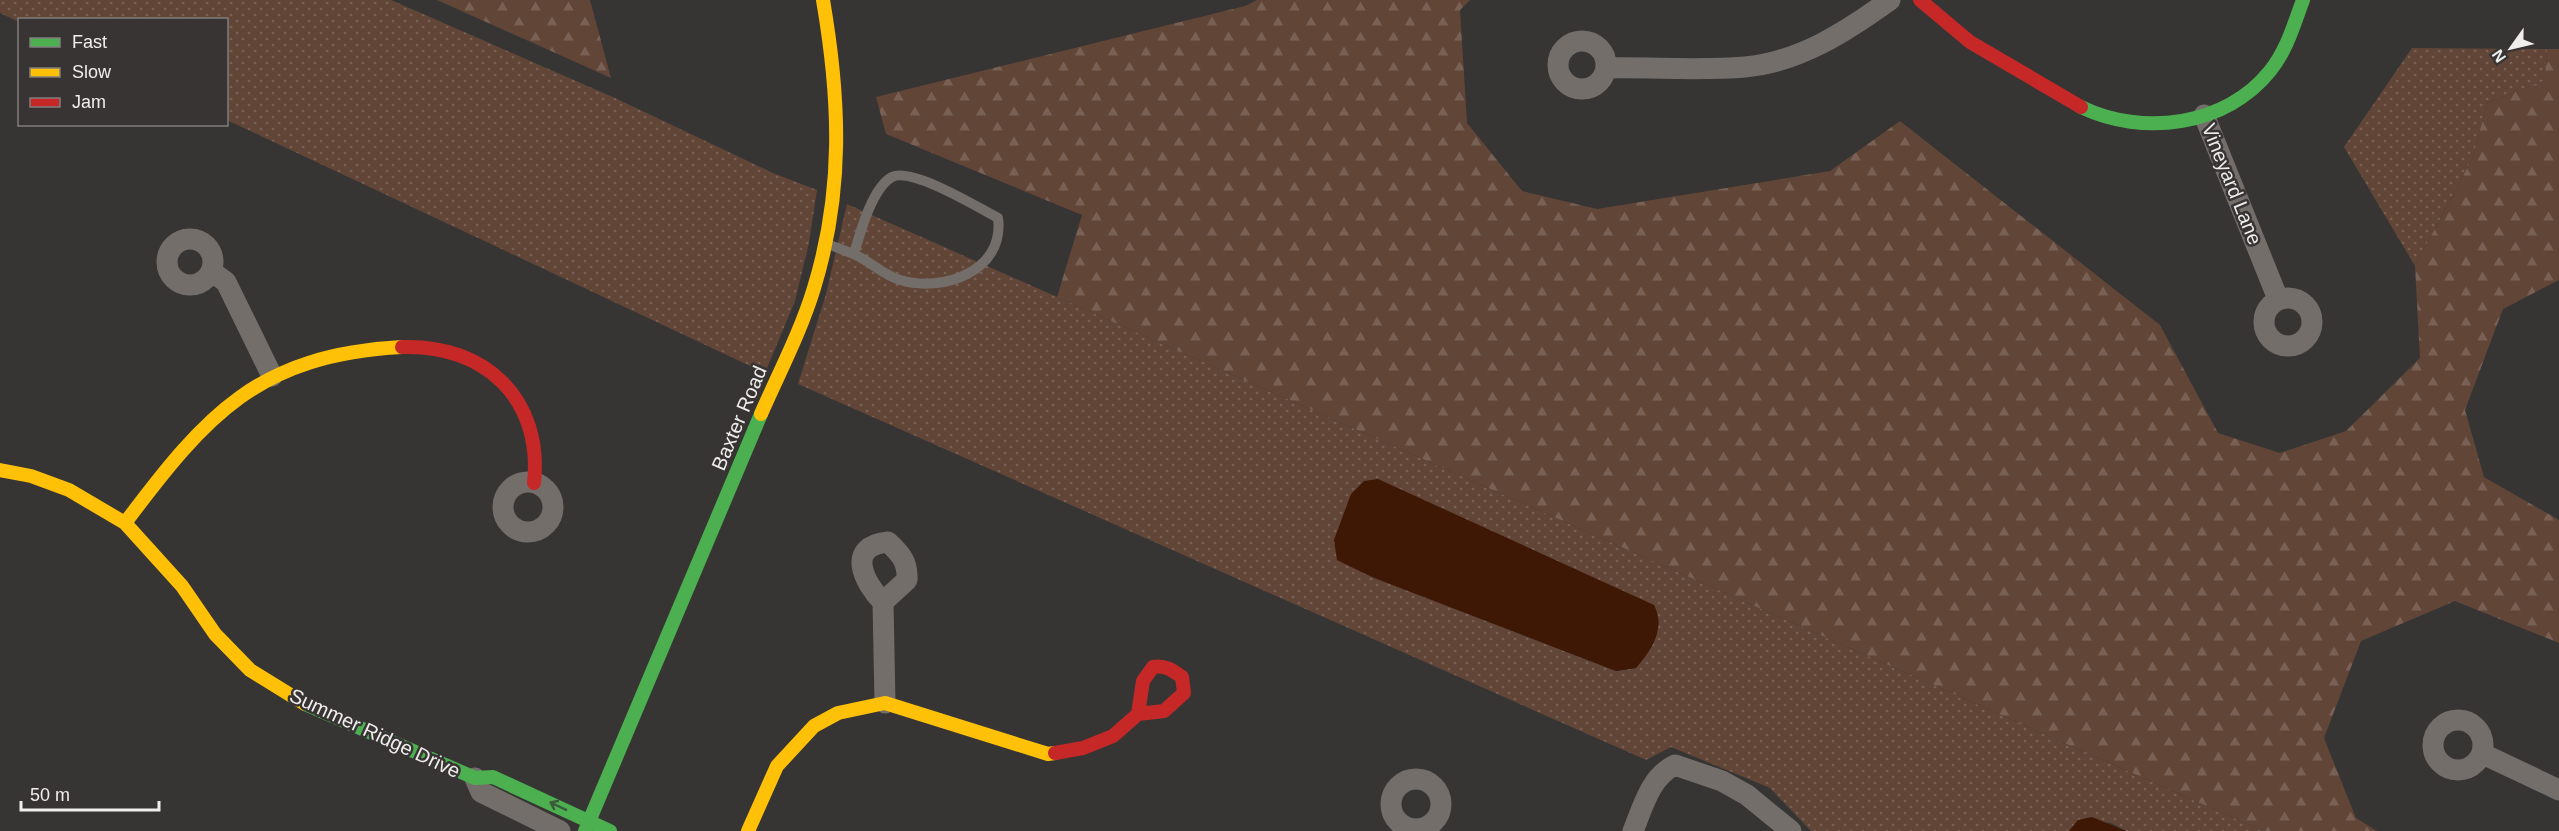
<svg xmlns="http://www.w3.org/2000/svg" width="2559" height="831" font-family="Arial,sans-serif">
<defs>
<pattern id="grass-dots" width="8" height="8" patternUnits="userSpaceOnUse" patternTransform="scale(1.5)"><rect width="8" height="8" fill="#614537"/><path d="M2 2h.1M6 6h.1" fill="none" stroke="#786054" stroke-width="1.8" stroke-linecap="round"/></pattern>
<pattern id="forest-firs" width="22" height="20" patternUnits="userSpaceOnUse" patternTransform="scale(1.5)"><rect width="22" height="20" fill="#614537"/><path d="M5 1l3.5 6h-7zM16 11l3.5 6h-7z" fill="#786054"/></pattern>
</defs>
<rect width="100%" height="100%" fill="#363534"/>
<path fill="url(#grass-dots)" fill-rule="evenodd" d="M 0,0 L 391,0 L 615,98 L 773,173 L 817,190 L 809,243 L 795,301 L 765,373 L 227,120 L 226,20 L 20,20 L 19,22 L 0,13 Z
M 2412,48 L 2547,49 L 2546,80 L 2487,103 L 2473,157 L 2415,266 L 2344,147 Z
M 847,204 L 2263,831 L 2126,831 L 2111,823 L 2078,820 L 2069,831 L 1811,831 L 1770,788 L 1671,747 L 1646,760 L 798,384 L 826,294 ZM 1372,577 L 1636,668 L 1616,671 Z"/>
<path fill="url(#forest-firs)" d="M 437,0 L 590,0 L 611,78 Z
M 1257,0 L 1470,0 L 1460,10 L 1467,123 L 1522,191 L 1597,209 L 1830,171 L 1900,121 L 2160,325 L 2218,433 L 2280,453 L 2346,431 L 2420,358 L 2415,266 L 2473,157 L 2487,103 L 2545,80 L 2547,49 L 2559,49 L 2559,280 L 2503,309 L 2465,410 L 2484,477 L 2559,520 L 2559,643 L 2455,601 L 2361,641 L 2324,738 L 2356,818 L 2377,831 L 2263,831 L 1057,297 L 1082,215 L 886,134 L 876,97 L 1245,6 Z"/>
<path fill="#3e1705" d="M 1378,479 L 1654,605 C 1666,628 1652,650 1636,668 L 1616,671 L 1372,577 L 1337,560 L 1334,540 L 1351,494 L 1364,481 Z
M 2092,817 L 2126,831 L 2069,831 L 2078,820 Z"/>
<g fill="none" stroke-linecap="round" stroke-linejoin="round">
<path stroke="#746e6b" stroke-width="10" d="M 825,243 C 837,248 852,252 863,259 C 875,266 886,276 900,280 C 943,293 1005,271 998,218 C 979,208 912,167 892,177 C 872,188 860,233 854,254"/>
<path stroke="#746e6b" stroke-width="21" d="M1558 65a24 24 0 1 1 48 0a24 24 0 1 1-48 0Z
M 1607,68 C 1652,67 1700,71 1745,67 C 1800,62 1847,31 1890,0
M 2204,115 L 2278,299
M167 262a23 23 0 1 1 46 0a23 23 0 1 1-46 0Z
M 211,271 L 226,282 L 272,376
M2264 322a24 24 0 1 1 48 0a24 24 0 1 1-48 0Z
M503 507a25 25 0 1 1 50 0a25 25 0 1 1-50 0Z
M 883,602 C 864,583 845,546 888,542 C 901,554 908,562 907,580 L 883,602 L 885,703
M2433 745a25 25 0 1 1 50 0a25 25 0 1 1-50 0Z
M 2483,754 L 2559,790
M 475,778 L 481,792 L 560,831
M1391 804a25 25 0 1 1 50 0a25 25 0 1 1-50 0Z
M 1633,831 C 1643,807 1650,777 1675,765 L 1722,781 L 1747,795 L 1791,831"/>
<path stroke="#4caf50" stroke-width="14" d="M 2081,107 C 2143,137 2226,126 2270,71 C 2287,50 2294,24 2303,0
M 305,704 L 475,778 L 493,777 L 610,831
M 585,831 L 761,414"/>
<path stroke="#ffc107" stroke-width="14" d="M 761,414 C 779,373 801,331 814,288 C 844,190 840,99 823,0
M 0,470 L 31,476 L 69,490 L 125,523 L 182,586 L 215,634 L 250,670 L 305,704
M 125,523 C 207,414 258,355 402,347
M 748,831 L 777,766 L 814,726 L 838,713 L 885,703 L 1048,754 L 1055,753"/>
<path stroke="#c62828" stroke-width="14" d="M 1920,0 L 1970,42 L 2081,107
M 402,347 C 485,344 543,399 534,483
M 1055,753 L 1083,748 L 1113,736 L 1138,714 L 1164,711 L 1184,693 L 1182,677 C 1172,670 1165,665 1153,667 L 1143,681 L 1138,714"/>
</g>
<defs><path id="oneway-shaft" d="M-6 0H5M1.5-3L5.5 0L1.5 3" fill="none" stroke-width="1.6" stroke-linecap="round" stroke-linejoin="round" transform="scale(1.5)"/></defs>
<use stroke="#3d593c" href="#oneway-shaft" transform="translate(558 806) rotate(-154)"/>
<g text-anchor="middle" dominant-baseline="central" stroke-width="5" stroke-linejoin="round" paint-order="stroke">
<g font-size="20" fill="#efeeed" stroke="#373433">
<text transform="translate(2232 184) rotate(68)">Vineyard Lane</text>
<text transform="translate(739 418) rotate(-67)">Baxter Road</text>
<text transform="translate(375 733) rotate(25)">Summer Ridge Drive</text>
</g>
</g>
<rect x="18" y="18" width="210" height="108" fill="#373433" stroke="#817e7d" stroke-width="1.5"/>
<rect x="30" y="38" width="30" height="9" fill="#4caf50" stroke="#817e7d" stroke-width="1.5"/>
<text x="72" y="48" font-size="18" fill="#efeeed">Fast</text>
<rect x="30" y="68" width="30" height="9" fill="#ffc107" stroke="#817e7d" stroke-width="1.5"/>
<text x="72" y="78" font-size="18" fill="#efeeed">Slow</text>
<rect x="30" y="98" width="30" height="9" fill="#c62828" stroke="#817e7d" stroke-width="1.5"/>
<text x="72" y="108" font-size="18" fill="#efeeed">Jam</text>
<g transform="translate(2511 48) rotate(236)" stroke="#373433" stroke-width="4.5" paint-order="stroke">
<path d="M0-4.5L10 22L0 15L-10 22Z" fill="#efeeed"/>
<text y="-9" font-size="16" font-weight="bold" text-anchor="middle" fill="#efeeed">N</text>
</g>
<path d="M21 801v9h138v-9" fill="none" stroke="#efeeed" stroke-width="3"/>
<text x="30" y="801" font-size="18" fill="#efeeed" stroke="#373433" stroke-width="4.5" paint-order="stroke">50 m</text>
</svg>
